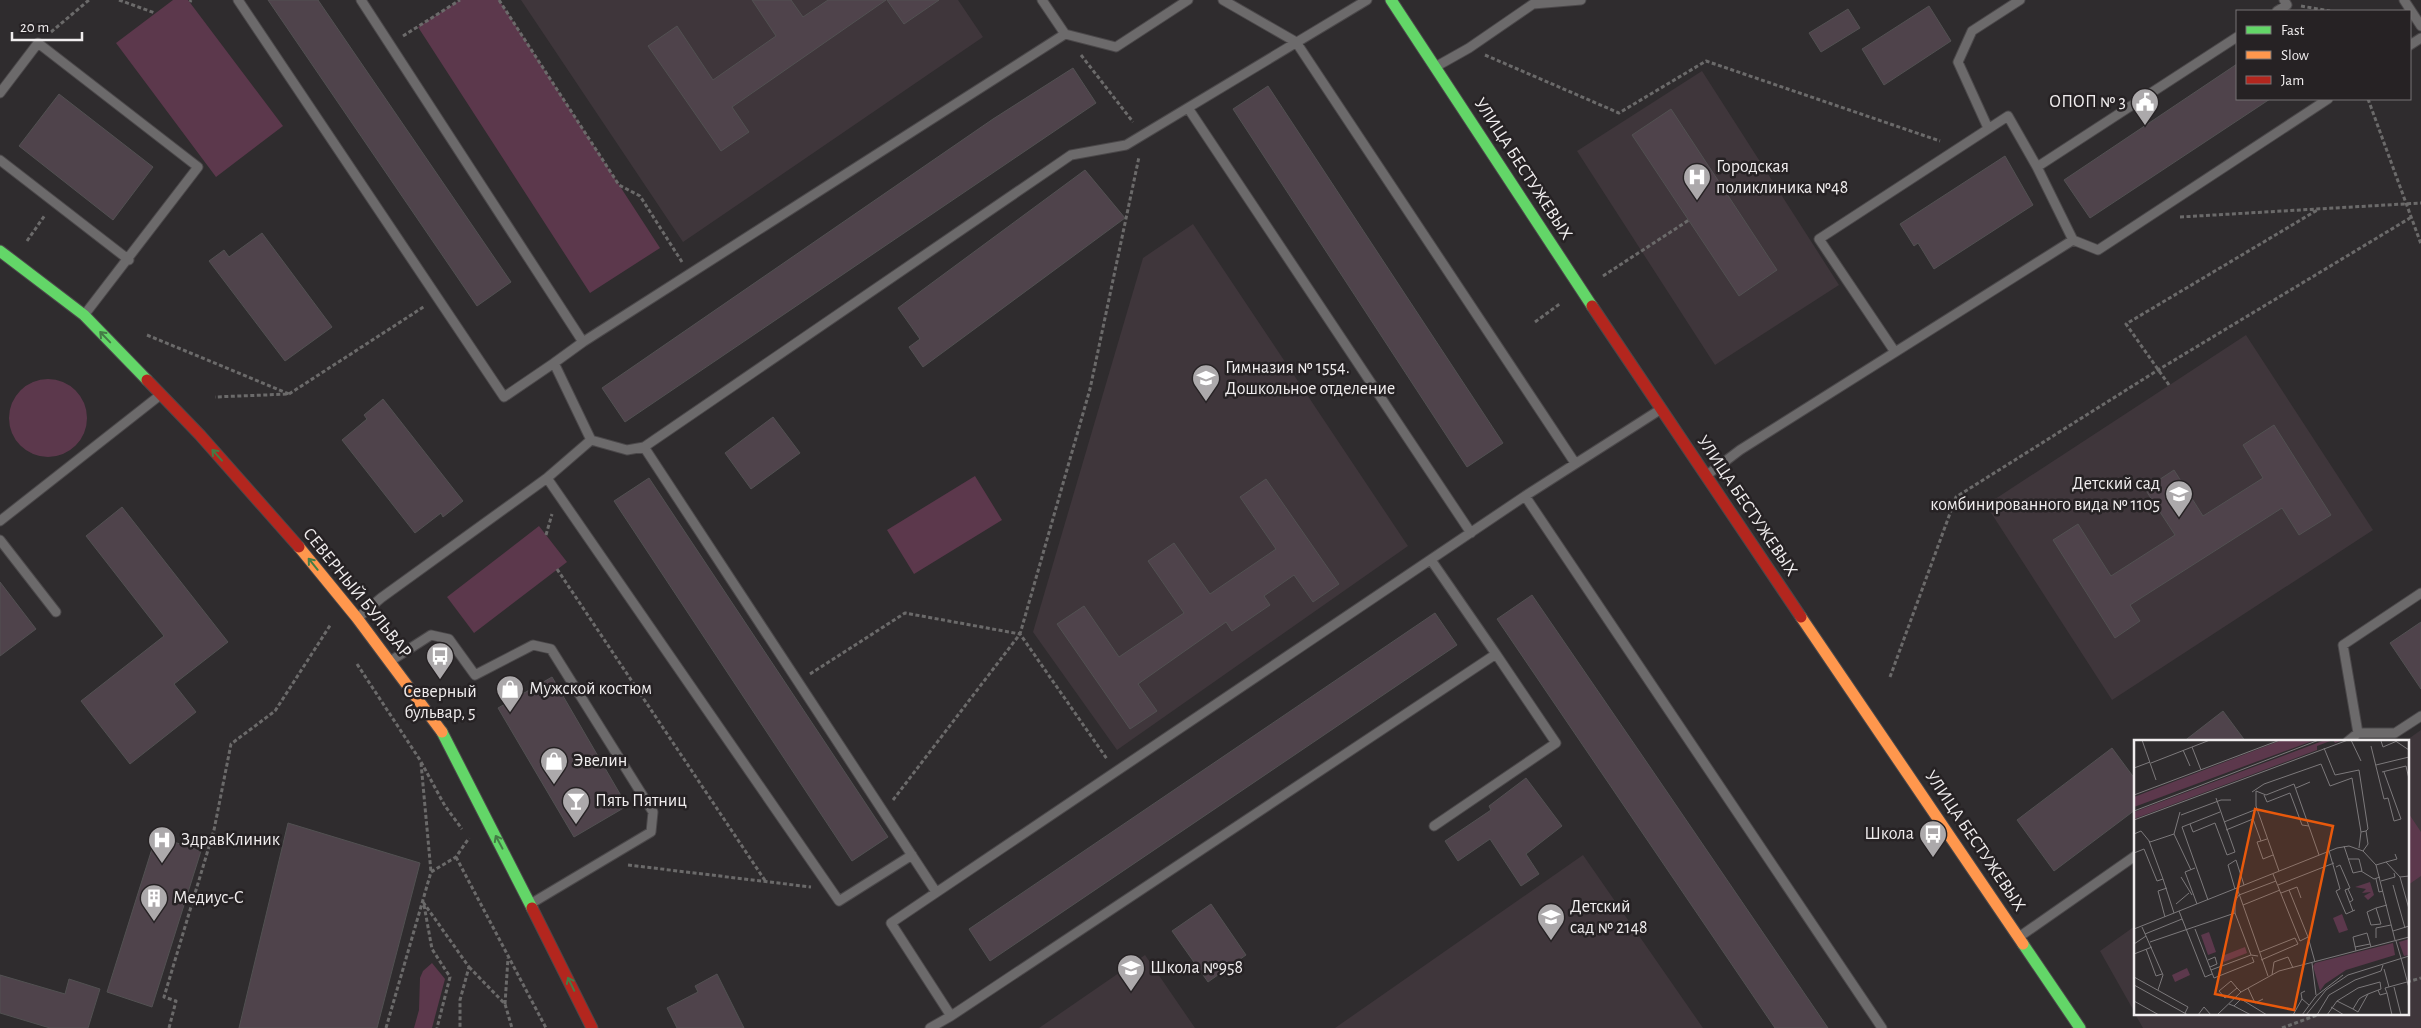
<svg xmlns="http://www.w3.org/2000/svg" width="2421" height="1028" font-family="'Alegreya Sans',sans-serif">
<rect width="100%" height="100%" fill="#2f2c2e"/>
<path fill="#3f363b" d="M 521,0 L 958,0 L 983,37 L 683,242 Z
M 1702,71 L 1839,285 L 1715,365 L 1577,151 Z
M 1193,224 L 1408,546 L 1117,750 L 1033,632 L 1143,258 Z
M 2246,335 L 2373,530 L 2112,700 L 1986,505 Z
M 2421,730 L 2421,1028 L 2143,1028 L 2135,1014 L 2407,1014 L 2407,742 L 2404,742 Z
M 1583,855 L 1703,1028 L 1335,1028 Z
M 2135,926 L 2135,1013 L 2100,951 Z
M 1145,955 L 1195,1028 L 1039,1028 Z"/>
<path fill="#5c384c" d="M 173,0 L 188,0 L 283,126 L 216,177 L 116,43 Z
M 460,0 L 499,0 L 660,248 L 590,293 L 418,27 Z
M9 418a39 39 0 1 1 78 0a39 39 0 1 1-78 0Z
M 975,476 L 1002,520 L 914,574 L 887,530 Z
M 539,526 L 567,562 L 474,633 L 447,597 Z
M 2407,811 L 2421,832 L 2421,876 L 2408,885 Z
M 432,963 L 445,979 L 432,1028 L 414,1028 L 419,1010 L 420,978 L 423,971 Z"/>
<path fill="#4f434b" stroke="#525152" d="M 268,0 L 318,0 L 511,282 L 477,306 Z
M 752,0 L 791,0 L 803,17 L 828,0 L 886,0 L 732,107 L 749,132 L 721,151 L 648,46 L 677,26 L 713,80 L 776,36 Z
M 887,0 L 939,0 L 904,24 Z
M 1929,6 L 1951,41 L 1884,85 L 1862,49 Z
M 1848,9 L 1860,28 L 1821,52 L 1809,33 Z
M 2237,64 L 2237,99 L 2270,99 L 2090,218 L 2064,180 Z
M 1073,68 L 1096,103 L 625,422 L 602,388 L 993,119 Z
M 1268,86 L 1503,443 L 1467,467 L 1233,109 Z
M 59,94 L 153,167 L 113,220 L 19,146 Z
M 1671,109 L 1777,270 L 1739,296 L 1632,135 Z
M 2005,156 L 2033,205 L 1934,269 L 1918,243 L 1914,246 L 1900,224 Z
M 1085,170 L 1125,218 L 923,367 L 909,347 L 920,339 L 898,308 Z
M 262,233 L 332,327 L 285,361 L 209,261 L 224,250 L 229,257 Z
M 383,399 L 463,501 L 443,517 L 441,513 L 415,533 L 342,440 L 367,419 L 364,415 Z
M 773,417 L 800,453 L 751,489 L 725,453 Z
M 2274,425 L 2331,515 L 2299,535 L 2282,508 L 2130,605 L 2140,621 L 2115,638 L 2053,540 L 2078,524 L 2111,576 L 2175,535 L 2145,489 L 2174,470 L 2203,516 L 2263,478 L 2243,445 Z
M 649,478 L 888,837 L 852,861 L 614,501 Z
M 1266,479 L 1339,584 L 1313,602 L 1294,575 L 1264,596 L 1270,605 L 1232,631 L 1226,622 L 1138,684 L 1157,711 L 1130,729 L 1057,624 L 1084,606 L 1119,657 L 1184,613 L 1148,561 L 1174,543 L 1210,594 L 1276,549 L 1240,497 Z
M 122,507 L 228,642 L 174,684 L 196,712 L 130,764 L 81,701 L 164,636 L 86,536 Z
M 0,582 L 36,629 L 0,656 Z
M 1532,595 L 1650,767 L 1828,1028 L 1775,1028 L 1497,619 Z
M 1435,613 L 1457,645 L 990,961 L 969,929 Z
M 2421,622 L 2421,689 L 2390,643 Z
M 552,677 L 627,806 L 574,837 L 498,708 Z
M 2223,711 L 2246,742 L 2183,742 Z
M 2112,748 L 2135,779 L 2135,810 L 2054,871 L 2017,820 Z
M 1526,778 L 1562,826 L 1526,854 L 1539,874 L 1521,886 L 1490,839 L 1458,861 L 1445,841 L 1491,810 L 1489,806 Z
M 288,823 L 420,863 L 377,1028 L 239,1028 Z
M 156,836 L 201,851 L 152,1007 L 107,992 Z
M 1211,904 L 1246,955 L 1208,982 L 1172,931 Z
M 717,974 L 744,1028 L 677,1028 L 667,1008 L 698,992 L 695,986 Z
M 0,975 L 65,994 L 69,979 L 100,989 L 88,1028 L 50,1028 L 0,1013 Z"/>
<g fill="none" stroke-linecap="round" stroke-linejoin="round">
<g stroke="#4b484a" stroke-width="11">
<path id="lane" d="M 238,0 L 504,397 L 554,363
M 361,0 L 583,342 L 554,363 L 591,440
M 1042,0 L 1065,34
M 1223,0 L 1296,42 L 1575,463
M 2404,0 L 2421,26
M 2277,11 L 2287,5 L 2284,0
M 2410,45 L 2421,38
M 1437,66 L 1469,48 L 1533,4 L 1581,0
M 0,93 L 38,43 L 198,167 L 85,314
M 1188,108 L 1471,533
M 1988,128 L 1958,62 L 1972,31 L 2020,0
M 0,160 L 129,260
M 2073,240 L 2037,167 L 2237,37
M 583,342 L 1065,34 L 1116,47 L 1188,0
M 1895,352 L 1819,239 L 2008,116 L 2037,167
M 644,447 L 936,892
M 1707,475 L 1740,450 L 2073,240 L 2098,250 L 2328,99
M 547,478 L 839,901 L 912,855
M 1525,496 L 1882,1028
M 0,521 L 159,396
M 0,540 L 56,612
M 360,616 L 381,598 L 547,478 L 591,440 L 627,450 L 644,447 L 1071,155 L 1126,145 L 1367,0
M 392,660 L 431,635 L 449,639 L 475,675 L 533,645 L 551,649 L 653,812 L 651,832 L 532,903
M 2358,733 L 2343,645 L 2421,593
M 2347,742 L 2358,733 L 2395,733 L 2421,716
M 1434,826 L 1556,743 L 1496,654
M 2019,937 L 2135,856
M 951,1016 L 1496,654 L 1431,560
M 930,1028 L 951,1016 L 891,923 L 1525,496 L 1658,411"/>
</g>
<g stroke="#4b484a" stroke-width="13">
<path id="fast" d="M 1391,0 L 1592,306
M 0,251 L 84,315 L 147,380
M 442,732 L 532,908
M 2023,944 L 2080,1028"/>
</g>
<g stroke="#4b484a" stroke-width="13">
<path id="slow" d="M 299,547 L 357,618 L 442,732
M 1801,617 L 2023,944"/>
</g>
<g stroke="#4b484a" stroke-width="13">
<path id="jam" d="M 1592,306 L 1801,617
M 147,380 L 200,435 L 299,547
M 532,908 L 592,1028"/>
</g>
<path stroke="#6b6a6a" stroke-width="3" stroke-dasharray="4 2.5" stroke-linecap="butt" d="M 119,0 L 155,13
M 499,0 L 619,185 L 640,196 L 682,262
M 190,2 L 191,0
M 2301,6 L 2330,11
M 51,32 L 89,0
M 403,36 L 460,0
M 1081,55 L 1133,122
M 1485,55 L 1619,113 L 1706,61 L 1940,141
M 2368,99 L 2421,244
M 2180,217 L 2421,203
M 27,241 L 45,215
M 1603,276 L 1689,220
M 1535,322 L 1561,303
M 147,335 L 289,394 L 215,397
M 2169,385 L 2126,324 L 2319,209
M 289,394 L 425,306
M 546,535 L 552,514
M 557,569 L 766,882
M 357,664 L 420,760 L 445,806 L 462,829
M 810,674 L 905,613 L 1020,634 L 1107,759
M 1890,677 L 1956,497 L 2158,370 L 2410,218
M 421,763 L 431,872
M 893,800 L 1020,634 L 1090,389 L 1139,157
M 456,857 L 546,1028
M 628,865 L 811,887
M 423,902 L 469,967 L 460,1000 L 460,1028
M 424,905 L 432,949 L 450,977 L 437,1028
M 469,967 L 505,1004 L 512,1028
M 2407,982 L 2421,978
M 505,1004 L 508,958
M 169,1028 L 176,1001 L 164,997 L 214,830 L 231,744 L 275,711 L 331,624
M 386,1028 L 431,872 L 456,857 L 469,838
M 2282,1028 L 2320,1014"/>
<use href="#lane" stroke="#6c6a6b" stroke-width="9"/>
<use href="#fast" stroke="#63d668" stroke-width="11"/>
<use href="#slow" stroke="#ff974d" stroke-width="11"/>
<use href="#jam" stroke="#b3261e" stroke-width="11"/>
</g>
<defs><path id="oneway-shaft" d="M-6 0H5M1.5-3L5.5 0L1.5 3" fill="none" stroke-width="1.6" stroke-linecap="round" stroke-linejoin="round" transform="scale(1.25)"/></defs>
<g stroke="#447c46">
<use href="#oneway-shaft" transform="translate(105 337) rotate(-134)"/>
<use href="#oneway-shaft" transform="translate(217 455) rotate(-132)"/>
<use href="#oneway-shaft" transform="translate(313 564) rotate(-129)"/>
<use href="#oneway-shaft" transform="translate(499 842) rotate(-118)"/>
<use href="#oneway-shaft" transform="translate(571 984) rotate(-116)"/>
</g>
<defs>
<g id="civic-pin" transform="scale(1.4375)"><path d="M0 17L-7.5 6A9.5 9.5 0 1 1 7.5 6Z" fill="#aca9ab" stroke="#262224"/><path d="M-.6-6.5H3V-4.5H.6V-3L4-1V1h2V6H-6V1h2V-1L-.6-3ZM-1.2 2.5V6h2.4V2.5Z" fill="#fff"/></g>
<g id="hospital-pin" transform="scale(1.4375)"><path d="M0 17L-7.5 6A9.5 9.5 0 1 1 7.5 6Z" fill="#aca9ab" stroke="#262224"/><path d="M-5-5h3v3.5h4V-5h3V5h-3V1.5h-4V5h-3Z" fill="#fff"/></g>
<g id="school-pin" transform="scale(1.4375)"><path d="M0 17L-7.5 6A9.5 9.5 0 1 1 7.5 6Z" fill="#aca9ab" stroke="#262224"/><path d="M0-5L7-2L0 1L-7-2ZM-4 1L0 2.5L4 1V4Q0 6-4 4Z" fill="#fff"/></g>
<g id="bus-pin" transform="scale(1.4375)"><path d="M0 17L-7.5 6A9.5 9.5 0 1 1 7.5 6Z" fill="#aca9ab" stroke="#262224"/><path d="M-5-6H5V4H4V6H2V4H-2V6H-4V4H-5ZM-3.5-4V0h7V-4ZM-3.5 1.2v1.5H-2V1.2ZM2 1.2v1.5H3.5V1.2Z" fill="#fff"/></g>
<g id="shop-pin" transform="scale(1.4375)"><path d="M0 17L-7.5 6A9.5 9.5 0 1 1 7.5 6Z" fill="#aca9ab" stroke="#262224"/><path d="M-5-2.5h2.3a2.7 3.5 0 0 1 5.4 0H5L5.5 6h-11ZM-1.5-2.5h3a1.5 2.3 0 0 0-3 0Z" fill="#fff"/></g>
<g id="bar-pin" transform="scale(1.4375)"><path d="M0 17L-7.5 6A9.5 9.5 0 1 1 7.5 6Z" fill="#aca9ab" stroke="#262224"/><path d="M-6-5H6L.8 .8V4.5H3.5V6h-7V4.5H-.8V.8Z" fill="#fff"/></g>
<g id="building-pin" transform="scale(1.4375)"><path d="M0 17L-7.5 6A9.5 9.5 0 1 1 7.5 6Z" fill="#aca9ab" stroke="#262224"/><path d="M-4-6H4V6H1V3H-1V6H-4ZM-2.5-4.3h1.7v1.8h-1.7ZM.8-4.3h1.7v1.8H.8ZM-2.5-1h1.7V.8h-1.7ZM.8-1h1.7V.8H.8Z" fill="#fff"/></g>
</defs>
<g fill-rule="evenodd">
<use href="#civic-pin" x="2145" y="102"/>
<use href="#hospital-pin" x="1697" y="177"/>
<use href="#school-pin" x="1206" y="378"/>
<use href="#school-pin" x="2179" y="494"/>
<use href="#bus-pin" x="440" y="656"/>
<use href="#shop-pin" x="510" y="689"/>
<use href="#shop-pin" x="554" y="761"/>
<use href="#bar-pin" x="576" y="801"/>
<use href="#bus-pin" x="1933" y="834"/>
<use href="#hospital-pin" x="162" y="840"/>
<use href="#building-pin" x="154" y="898"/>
<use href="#school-pin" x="1551" y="917"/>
<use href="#school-pin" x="1131" y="968"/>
</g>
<g text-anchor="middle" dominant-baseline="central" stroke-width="5" stroke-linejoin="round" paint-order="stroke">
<g font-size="18" fill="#f0edee" stroke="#262224" text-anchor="start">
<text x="2126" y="102" text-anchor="end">ОПОП № 3</text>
<text x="1716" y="167">Городская<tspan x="1716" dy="21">поликлиника №48</tspan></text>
<text x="1225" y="368">Гимназия № 1554.<tspan x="1225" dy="21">Дошкольное отделение</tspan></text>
<text x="2160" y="484" text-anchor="end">Детский сад<tspan x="2160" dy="21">комбинированного вида № 1105</tspan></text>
<text x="529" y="689">Мужской костюм</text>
<text x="440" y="692" text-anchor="middle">Северный<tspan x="440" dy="21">бульвар, 5</tspan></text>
<text x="573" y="761">Эвелин</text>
<text x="595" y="801">Пять Пятниц</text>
<text x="1914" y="834" text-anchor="end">Школа</text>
<text x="181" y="840">ЗдравКлиник</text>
<text x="173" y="898">Медиус-С</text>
<text x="1570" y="907">Детский<tspan x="1570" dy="21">сад № 2148</tspan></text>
<text x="1150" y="968">Школа №958</text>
</g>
<g font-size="18" fill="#f0edee" stroke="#262224">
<text transform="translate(1523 169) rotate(57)">УЛИЦА БЕСТУЖЕВЫХ</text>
<text transform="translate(1747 506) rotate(56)">УЛИЦА БЕСТУЖЕВЫХ</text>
<text transform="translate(357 593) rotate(51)">СЕВЕРНЫЙ БУЛЬВАР</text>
<text transform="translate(1975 841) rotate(56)">УЛИЦА БЕСТУЖЕВЫХ</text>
</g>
</g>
<g transform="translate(2134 740)">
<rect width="275" height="275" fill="#2f2c2e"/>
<path d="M 148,0 L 181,0 L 0,67 L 0,57 ZM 191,0 L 209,0 L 201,3 L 199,0 L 183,6 L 183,10 L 0,79 L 0,72 ZM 236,142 L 240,155 L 234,160 L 230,156 L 237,152 L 228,153 L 232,149 L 221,147 ZM 208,174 L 214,190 L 205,193 L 199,178 ZM 75,192 L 82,212 L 74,215 L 67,195 ZM 275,199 L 275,215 L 270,216 L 265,202 ZM 259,203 L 261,215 L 212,230 L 191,244 L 186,251 L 179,226 L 181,223 ZM 111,207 L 113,213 L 90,222 L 88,216 ZM 53,228 L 56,235 L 41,242 L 38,235 Z" fill="#5c384c"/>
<path fill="none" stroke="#7c797b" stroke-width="1" d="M 8,0 L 22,40M 217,0 L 227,21M 260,0 L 275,10M 247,1 L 249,7 L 263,1M 237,6 L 250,59 L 254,58 L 260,81 L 267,79 L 250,32M 58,7 L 67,30M 190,8 L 201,35 L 225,30 L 234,89 L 232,91 L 234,104 L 229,111M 49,10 L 56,26M 17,23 L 76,0M 242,25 L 275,17M 0,28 L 16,22M 248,32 L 272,26 L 275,39M 162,48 L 176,42M 118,52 L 130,44 L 187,24 L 196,46 L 218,38 L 227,92 L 232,91M 0,55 L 146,0M 130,55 L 133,62 L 156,53 L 168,85 L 175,86M 0,71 L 185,0M 47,75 L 87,60 L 97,60M 0,80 L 214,0M 90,82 L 123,69M 56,84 L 59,92 L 81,83 L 93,115 L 101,112 L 82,58M 92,90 L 119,79 L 127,101 L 133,99M 0,94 L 7,91 L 16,102 L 40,94 L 46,72M 40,94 L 57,130M 15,101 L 29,139M 127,101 L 123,102 L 129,119 L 139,115M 210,106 L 219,133 L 228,131 L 225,119 L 214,119M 225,108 L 227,92M 195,111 L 206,149 L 202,151 L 212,174 L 221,170M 0,113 L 10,109 L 23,141 L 29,139 L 40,173M 252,122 L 263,119 L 261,114M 242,125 L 252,122 L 266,137 L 275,136M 202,127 L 206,125 L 216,148 L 211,150 L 219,171M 61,128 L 51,132 L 63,164M 145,131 L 122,66 L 122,51 L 132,55 L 160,44 L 185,115M 227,131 L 240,139 L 246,137M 139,134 L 166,201 L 174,197 L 181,222M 47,137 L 58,155M 266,137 L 275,169M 242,139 L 245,152 L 249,151M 247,141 L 261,137 L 260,133M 144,145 L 200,123M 259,145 L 271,188M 103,148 L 134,236M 101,149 L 94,125 L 102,120 L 110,145M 214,149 L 219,160 L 216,162M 155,150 L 163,147 L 167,158M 147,153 L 155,150 L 174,197M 74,160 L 48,87 L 86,72M 42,164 L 55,153M 109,165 L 146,150M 242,168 L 247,184 L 237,185 L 233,172 L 242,168 L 253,165M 45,171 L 71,237 L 78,234M 31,177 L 24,151 L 33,148M 0,189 L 203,108 L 215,106 L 229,111 L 242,125 L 261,200M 61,189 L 80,238 L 120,222 L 118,217M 259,191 L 275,186M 11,194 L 48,179M 12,196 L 29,235 L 24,250M 242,198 L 242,188 L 257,185M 262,201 L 267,218M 16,202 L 101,173M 0,204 L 12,196 L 8,187M 221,207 L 236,204M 12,209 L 22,236 L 28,234M 222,211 L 219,197 L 233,193 L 237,207M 126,212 L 161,198M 0,214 L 18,207M 117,215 L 101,173 L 101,161 L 105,155 L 142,141M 267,218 L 275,248M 74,220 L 81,217 L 83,224 L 76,227M 127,220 L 164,204 L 161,198M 178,223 L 182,255M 250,229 L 255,247M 77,230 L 117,215 L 124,216M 138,235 L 140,222 L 154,217 L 159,228M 0,237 L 54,267 L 51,273M 0,245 L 54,275M 260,247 L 267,275M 103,248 L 91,258 L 85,251 L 97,241 L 103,248 L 107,252M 114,248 L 121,263 L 129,259M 244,250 L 246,255 L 253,253 L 258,275M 171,251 L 167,253 L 168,259 L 175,265M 253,253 L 251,248 L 273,242M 0,261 L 25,275M 203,261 L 219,269M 95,264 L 100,266 L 107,259 L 133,275M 100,266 L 117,275M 197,267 L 210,275M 64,275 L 70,267 L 77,275M 83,275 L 107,252 L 145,231 L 275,197M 159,275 L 168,259M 168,275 L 182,256 L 209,235M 172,275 L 192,250 L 214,235 L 275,216M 183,275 L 195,255 L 221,240 L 247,231 L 249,225M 193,275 L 203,261 L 224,248 L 246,242 L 247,249 L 234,254 L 228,257 L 225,259 L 219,269 L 224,272 L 234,254"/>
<path fill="#e8590c" fill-opacity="0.15" stroke="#e8590c" stroke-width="2.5" d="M 121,69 L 199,86 L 160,270 L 81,254 Z"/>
<rect width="275" height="275" fill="none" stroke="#f0edee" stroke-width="2.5"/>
</g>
<rect x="2236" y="10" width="175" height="90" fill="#262224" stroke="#777375"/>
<rect x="2246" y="26" width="25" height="8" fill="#63d668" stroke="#777375"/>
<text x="2281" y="35" font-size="15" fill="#f0edee">Fast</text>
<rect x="2246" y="51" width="25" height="8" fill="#ff974d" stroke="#777375"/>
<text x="2281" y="60" font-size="15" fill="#f0edee">Slow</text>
<rect x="2246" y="76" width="25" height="8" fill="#b3261e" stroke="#777375"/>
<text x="2281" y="85" font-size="15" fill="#f0edee">Jam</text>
<path d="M12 32v8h70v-8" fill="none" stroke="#f0edee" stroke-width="2.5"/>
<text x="20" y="32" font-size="15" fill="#f0edee" stroke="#262224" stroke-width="4" paint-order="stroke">20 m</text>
</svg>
